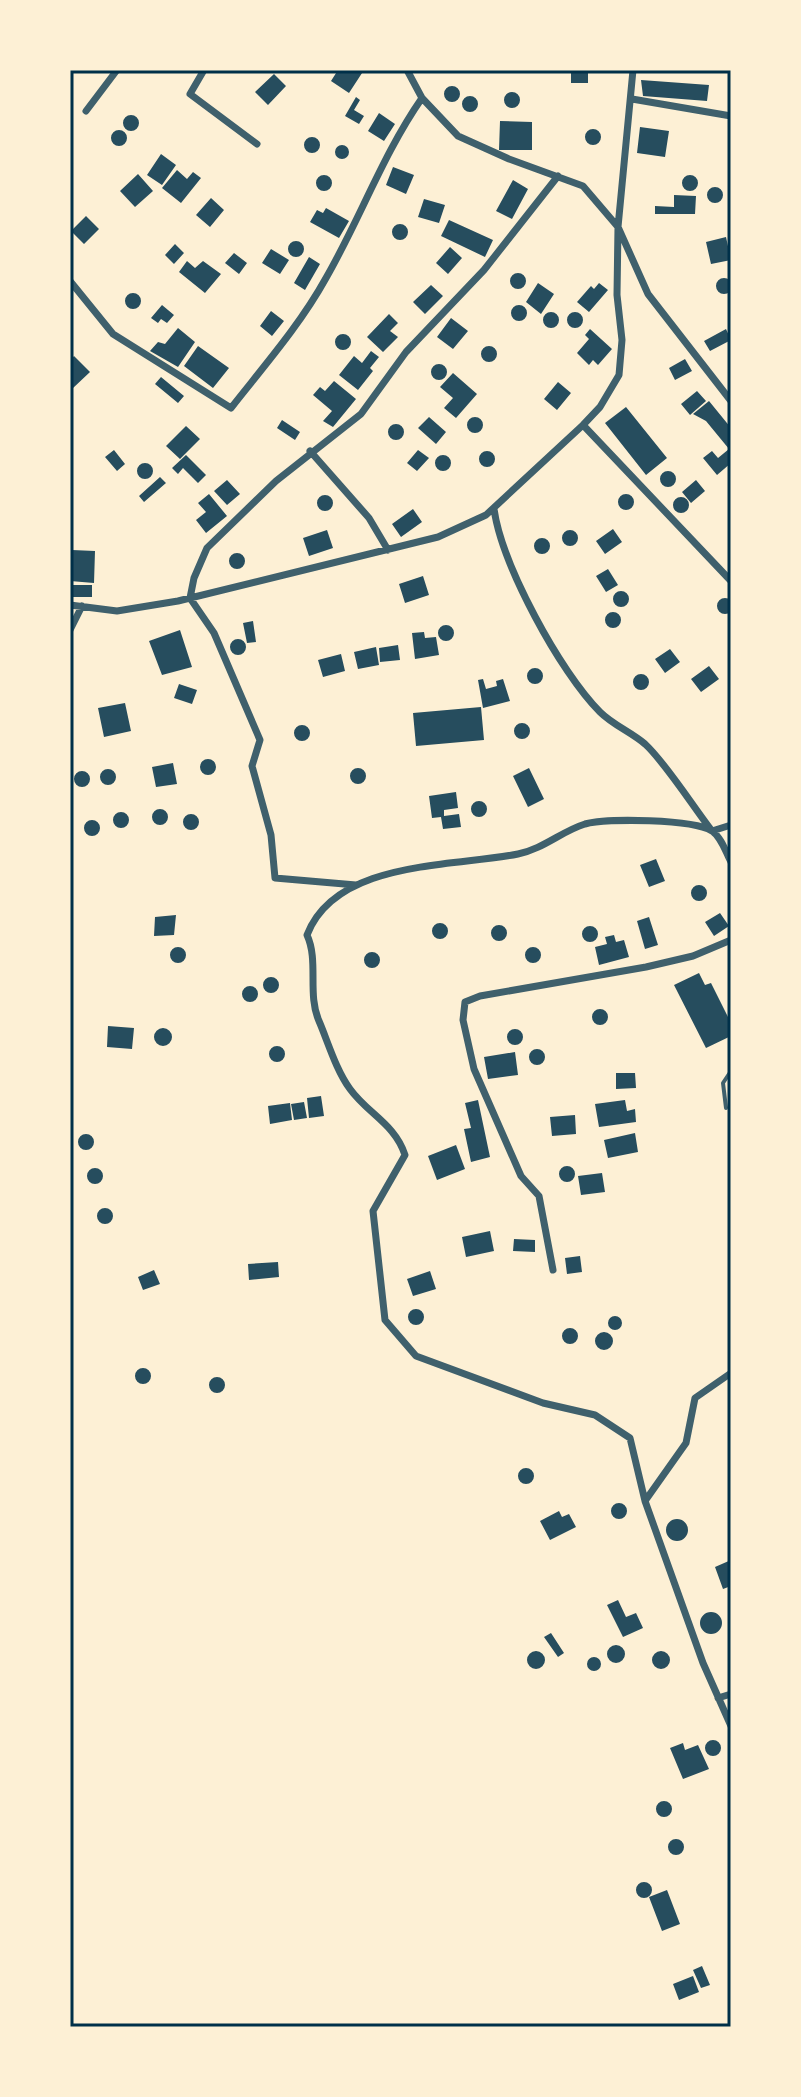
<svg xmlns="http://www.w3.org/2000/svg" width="801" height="2097" font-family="'Fira Sans Condensed',sans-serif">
<rect width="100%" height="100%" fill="#fdf0d5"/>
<path fill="#264d5e" d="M 338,70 L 364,70 L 349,93 L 331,81 Z
M 571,70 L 588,70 L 588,83 L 571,83 Z
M 274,74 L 286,86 L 268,105 L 255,92 Z
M 641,80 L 709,85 L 707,101 L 643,96 Z
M444 94a8 8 0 1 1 16 0a8 8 0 1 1-16 0Z
M504 100a8 8 0 1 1 16 0a8 8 0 1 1-16 0Z
M462 104a8 8 0 1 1 16 0a8 8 0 1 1-16 0Z
M 356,97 L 360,100 L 354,110 L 364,116 L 359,124 L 345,116 Z
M 379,113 L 395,124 L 384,141 L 368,131 Z
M123 123a8 8 0 1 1 16 0a8 8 0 1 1-16 0Z
M 500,121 L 532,122 L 532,150 L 499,150 Z
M 640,127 L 669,131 L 665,157 L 637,153 Z
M585 137a8 8 0 1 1 16 0a8 8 0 1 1-16 0Z
M111 138a8 8 0 1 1 16 0a8 8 0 1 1-16 0Z
M304 145a8 8 0 1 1 16 0a8 8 0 1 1-16 0Z
M335 152a7 7 0 1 1 14 0a7 7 0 1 1-14 0Z
M 161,154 L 176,165 L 162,185 L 147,175 Z
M 393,167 L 414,175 L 406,194 L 386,185 Z
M 177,170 L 187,179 L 193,172 L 201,178 L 181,203 L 162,188 Z
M 138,174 L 153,191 L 135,207 L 120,191 Z
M316 183a8 8 0 1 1 16 0a8 8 0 1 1-16 0Z
M682 183a8 8 0 1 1 16 0a8 8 0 1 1-16 0Z
M 513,180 L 528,189 L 512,219 L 496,211 Z
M707 195a8 8 0 1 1 16 0a8 8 0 1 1-16 0Z
M 674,195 L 696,196 L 695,214 L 655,214 L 655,206 L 674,207 Z
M 211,198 L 224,210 L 210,227 L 196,215 Z
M 424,199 L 445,205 L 439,223 L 418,217 Z
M 326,208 L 349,221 L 339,238 L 310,222 L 317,210 L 323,213 Z
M 86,216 L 99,229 L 84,244 L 71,231 Z
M 449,220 L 493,240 L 485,257 L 441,236 Z
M392 232a8 8 0 1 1 16 0a8 8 0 1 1-16 0Z
M 726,237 L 731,260 L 711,264 L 706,242 Z
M288 249a8 8 0 1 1 16 0a8 8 0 1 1-16 0Z
M 175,244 L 184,253 L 174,264 L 165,255 Z
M 450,247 L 462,258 L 448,274 L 436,263 Z
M 271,249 L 289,260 L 280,274 L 262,263 Z
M 234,253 L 247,263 L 239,274 L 225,263 Z
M 309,257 L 320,264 L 305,290 L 294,283 Z
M 187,261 L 195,268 L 203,261 L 221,274 L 205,293 L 179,272 Z
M510 281a8 8 0 1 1 16 0a8 8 0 1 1-16 0Z
M716 286a8 8 0 1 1 16 0a8 8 0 1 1-16 0Z
M 538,283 L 554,294 L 541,314 L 526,302 Z
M 599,283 L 608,290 L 589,312 L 577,302 L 591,286 L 594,289 Z
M 431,285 L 443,296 L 425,314 L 413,302 Z
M125 301a8 8 0 1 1 16 0a8 8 0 1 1-16 0Z
M 162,305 L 174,315 L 167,323 L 161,319 L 158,323 L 151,318 Z
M511 313a8 8 0 1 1 16 0a8 8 0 1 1-16 0Z
M 271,311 L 284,321 L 272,336 L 260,326 Z
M567 320a8 8 0 1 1 16 0a8 8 0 1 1-16 0Z
M543 320a8 8 0 1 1 16 0a8 8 0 1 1-16 0Z
M 389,314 L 398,323 L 390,331 L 398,337 L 383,352 L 367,337 Z
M 451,318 L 468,331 L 453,349 L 437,337 Z
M 178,328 L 195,342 L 178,367 L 150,351 L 158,342 L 165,344 Z
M 590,329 L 612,349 L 598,365 L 593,360 L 589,365 L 577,353 L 589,339 L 585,335 Z
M 726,329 L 731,340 L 710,351 L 704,341 Z
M335 342a8 8 0 1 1 16 0a8 8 0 1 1-16 0Z
M 198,346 L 229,368 L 213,388 L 184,366 Z
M481 354a8 8 0 1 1 16 0a8 8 0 1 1-16 0Z
M 371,351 L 379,357 L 370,368 L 373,371 L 358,390 L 339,375 L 354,356 L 362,363 Z
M 74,356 L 90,372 L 72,389 L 70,361 Z
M 685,359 L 692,371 L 675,380 L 669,368 Z
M431 372a8 8 0 1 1 16 0a8 8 0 1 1-16 0Z
M 453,373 L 477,394 L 456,418 L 444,408 L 453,398 L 440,387 Z
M 161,377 L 184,396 L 178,403 L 155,384 Z
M 334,381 L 356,399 L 333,427 L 323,421 L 332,411 L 313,395 L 320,387 L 325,391 Z
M 558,382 L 571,393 L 557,410 L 544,399 Z
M 697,391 L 706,401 L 690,415 L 681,404 Z
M 709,401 L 731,428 L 731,463 L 717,475 L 703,458 L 712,451 L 718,458 L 729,449 L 706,421 L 693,414 Z
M 626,407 L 667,458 L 646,475 L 605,423 Z
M 429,417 L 446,432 L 436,444 L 418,428 Z
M467 425a8 8 0 1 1 16 0a8 8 0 1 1-16 0Z
M 282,420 L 300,432 L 295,440 L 277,428 Z
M388 432a8 8 0 1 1 16 0a8 8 0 1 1-16 0Z
M 186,426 L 200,439 L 180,459 L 166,446 Z
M 114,450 L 125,464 L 117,471 L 105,457 Z
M 418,450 L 429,458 L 417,471 L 407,463 Z
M479 459a8 8 0 1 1 16 0a8 8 0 1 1-16 0Z
M 186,455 L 206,475 L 198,483 L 183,468 L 178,474 L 172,468 Z
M435 463a8 8 0 1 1 16 0a8 8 0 1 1-16 0Z
M137 471a8 8 0 1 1 16 0a8 8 0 1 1-16 0Z
M660 479a8 8 0 1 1 16 0a8 8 0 1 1-16 0Z
M 160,477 L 166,483 L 144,502 L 139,496 Z
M 227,480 L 240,494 L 227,505 L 214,491 Z
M 696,480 L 705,491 L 691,503 L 682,492 Z
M 209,494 L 227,516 L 206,533 L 196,520 L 206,512 L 198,503 Z
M618 502a8 8 0 1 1 16 0a8 8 0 1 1-16 0Z
M317 503a8 8 0 1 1 16 0a8 8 0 1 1-16 0Z
M673 505a8 8 0 1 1 16 0a8 8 0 1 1-16 0Z
M 413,509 L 422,522 L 401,537 L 392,524 Z
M 613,529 L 622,542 L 605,554 L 596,541 Z
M 327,530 L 333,548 L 309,556 L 303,538 Z
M562 538a8 8 0 1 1 16 0a8 8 0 1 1-16 0Z
M534 546a8 8 0 1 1 16 0a8 8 0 1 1-16 0Z
M 72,550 L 95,551 L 94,583 L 70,581 Z
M229 561a8 8 0 1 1 16 0a8 8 0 1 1-16 0Z
M 608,569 L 618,585 L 606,592 L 596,576 Z
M 423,576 L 429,595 L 405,603 L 399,584 Z
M 70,585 L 92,585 L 92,597 L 70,597 Z
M613 599a8 8 0 1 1 16 0a8 8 0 1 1-16 0Z
M717 606a8 8 0 1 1 16 0a8 8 0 1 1-16 0Z
M605 620a8 8 0 1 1 16 0a8 8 0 1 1-16 0Z
M 253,621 L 256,642 L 247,643 L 243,623 Z
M438 633a8 8 0 1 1 16 0a8 8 0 1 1-16 0Z
M 180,630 L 192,667 L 162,675 L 149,641 Z
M 424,632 L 425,638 L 436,637 L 439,655 L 415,659 L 412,633 Z
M230 647a8 8 0 1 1 16 0a8 8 0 1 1-16 0Z
M 398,645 L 400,660 L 380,662 L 379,648 Z
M 376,647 L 379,665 L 358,669 L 354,652 Z
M 670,649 L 680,662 L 665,673 L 655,659 Z
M 341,654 L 345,671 L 323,677 L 318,660 Z
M 709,666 L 719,679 L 701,692 L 691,679 Z
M527 676a8 8 0 1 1 16 0a8 8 0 1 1-16 0Z
M633 682a8 8 0 1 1 16 0a8 8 0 1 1-16 0Z
M 483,679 L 486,689 L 497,686 L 496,681 L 503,679 L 510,701 L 483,708 L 478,680 Z
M 179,684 L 197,690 L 192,704 L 174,698 Z
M 125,703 L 131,731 L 104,737 L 98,708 Z
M 481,707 L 484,740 L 416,746 L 413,713 Z
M514 731a8 8 0 1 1 16 0a8 8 0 1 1-16 0Z
M294 733a8 8 0 1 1 16 0a8 8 0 1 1-16 0Z
M200 767a8 8 0 1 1 16 0a8 8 0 1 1-16 0Z
M 173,763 L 177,784 L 156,787 L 152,767 Z
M350 776a8 8 0 1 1 16 0a8 8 0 1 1-16 0Z
M 529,768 L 544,799 L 528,807 L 513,776 Z
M100 777a8 8 0 1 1 16 0a8 8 0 1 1-16 0Z
M74 779a8 8 0 1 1 16 0a8 8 0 1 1-16 0Z
M 456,792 L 458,808 L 444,810 L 444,816 L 459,814 L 461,827 L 443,829 L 441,817 L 432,818 L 429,796 Z
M471 809a8 8 0 1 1 16 0a8 8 0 1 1-16 0Z
M152 817a8 8 0 1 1 16 0a8 8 0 1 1-16 0Z
M113 820a8 8 0 1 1 16 0a8 8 0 1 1-16 0Z
M183 822a8 8 0 1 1 16 0a8 8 0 1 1-16 0Z
M84 828a8 8 0 1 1 16 0a8 8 0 1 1-16 0Z
M 656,859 L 665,881 L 649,887 L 640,865 Z
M691 893a8 8 0 1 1 16 0a8 8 0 1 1-16 0Z
M 720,913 L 729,926 L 714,936 L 705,922 Z
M 176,915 L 174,935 L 154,936 L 155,917 Z
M 649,917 L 658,945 L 645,949 L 637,921 Z
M432 931a8 8 0 1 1 16 0a8 8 0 1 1-16 0Z
M491 933a8 8 0 1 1 16 0a8 8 0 1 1-16 0Z
M582 934a8 8 0 1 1 16 0a8 8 0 1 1-16 0Z
M 614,935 L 616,942 L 624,940 L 629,957 L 599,965 L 595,947 L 607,944 L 605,937 Z
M170 955a8 8 0 1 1 16 0a8 8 0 1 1-16 0Z
M525 955a8 8 0 1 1 16 0a8 8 0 1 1-16 0Z
M364 960a8 8 0 1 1 16 0a8 8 0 1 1-16 0Z
M 699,973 L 705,985 L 711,983 L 731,1023 L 731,1036 L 706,1048 L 674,985 Z
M263 985a8 8 0 1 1 16 0a8 8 0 1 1-16 0Z
M242 994a8 8 0 1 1 16 0a8 8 0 1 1-16 0Z
M592 1017a8 8 0 1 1 16 0a8 8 0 1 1-16 0Z
M 108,1026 L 134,1028 L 132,1049 L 107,1047 Z
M154 1037a9 9 0 1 1 18 0a9 9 0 1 1-18 0Z
M507 1037a8 8 0 1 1 16 0a8 8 0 1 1-16 0Z
M269 1054a8 8 0 1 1 16 0a8 8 0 1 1-16 0Z
M529 1057a8 8 0 1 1 16 0a8 8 0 1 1-16 0Z
M 515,1052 L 518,1075 L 488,1079 L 484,1057 Z
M 616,1073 L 635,1073 L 636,1088 L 616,1089 Z
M 321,1096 L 324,1116 L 309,1118 L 307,1098 Z
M 478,1100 L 490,1157 L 471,1162 L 464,1129 L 471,1128 L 465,1103 Z
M 625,1100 L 627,1111 L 635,1109 L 636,1122 L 599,1127 L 595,1104 Z
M 304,1102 L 307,1118 L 294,1120 L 291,1104 Z
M 290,1103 L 292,1120 L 270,1124 L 268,1106 Z
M 575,1115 L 576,1134 L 552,1136 L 550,1117 Z
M 635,1133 L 638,1152 L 608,1158 L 604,1140 Z
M78 1142a8 8 0 1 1 16 0a8 8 0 1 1-16 0Z
M 456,1145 L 465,1169 L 437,1180 L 428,1156 Z
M559 1174a8 8 0 1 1 16 0a8 8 0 1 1-16 0Z
M87 1176a8 8 0 1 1 16 0a8 8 0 1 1-16 0Z
M 602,1173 L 605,1192 L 581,1195 L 578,1176 Z
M97 1216a8 8 0 1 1 16 0a8 8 0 1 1-16 0Z
M 490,1231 L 494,1251 L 466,1257 L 462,1237 Z
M 514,1239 L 535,1240 L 535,1252 L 513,1251 Z
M 580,1256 L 582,1272 L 567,1274 L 565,1258 Z
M 278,1262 L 279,1277 L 249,1280 L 248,1264 Z
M 154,1270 L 160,1284 L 143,1290 L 138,1277 Z
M 430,1271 L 436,1289 L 413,1296 L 407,1279 Z
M408 1317a8 8 0 1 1 16 0a8 8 0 1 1-16 0Z
M608 1323a7 7 0 1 1 14 0a7 7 0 1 1-14 0Z
M562 1336a8 8 0 1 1 16 0a8 8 0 1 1-16 0Z
M595 1341a9 9 0 1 1 18 0a9 9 0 1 1-18 0Z
M135 1376a8 8 0 1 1 16 0a8 8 0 1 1-16 0Z
M209 1385a8 8 0 1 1 16 0a8 8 0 1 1-16 0Z
M518 1476a8 8 0 1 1 16 0a8 8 0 1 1-16 0Z
M611 1511a8 8 0 1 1 16 0a8 8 0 1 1-16 0Z
M 559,1511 L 562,1517 L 569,1514 L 576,1527 L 550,1540 L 540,1521 Z
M666 1530a11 11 0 1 1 22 0a11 11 0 1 1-22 0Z
M 731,1560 L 731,1586 L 723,1589 L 715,1567 Z
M 618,1600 L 626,1617 L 636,1613 L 643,1628 L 623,1637 L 607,1605 Z
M700 1623a11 11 0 1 1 22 0a11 11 0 1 1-22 0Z
M 551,1633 L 564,1653 L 558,1657 L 544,1637 Z
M607 1654a9 9 0 1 1 18 0a9 9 0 1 1-18 0Z
M527 1660a9 9 0 1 1 18 0a9 9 0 1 1-18 0Z
M652 1660a9 9 0 1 1 18 0a9 9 0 1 1-18 0Z
M587 1664a7 7 0 1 1 14 0a7 7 0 1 1-14 0Z
M705 1748a8 8 0 1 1 16 0a8 8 0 1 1-16 0Z
M 683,1743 L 685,1750 L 698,1745 L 709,1769 L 683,1779 L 670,1748 Z
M656 1809a8 8 0 1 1 16 0a8 8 0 1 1-16 0Z
M668 1847a8 8 0 1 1 16 0a8 8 0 1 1-16 0Z
M636 1890a8 8 0 1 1 16 0a8 8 0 1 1-16 0Z
M 667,1890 L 680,1924 L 662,1931 L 649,1897 Z
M 702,1966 L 710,1985 L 701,1988 L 693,1970 Z
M 693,1976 L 699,1992 L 679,2000 L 673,1984 Z"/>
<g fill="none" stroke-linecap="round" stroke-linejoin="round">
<path stroke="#3f606c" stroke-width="4" d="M 726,1108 L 723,1083 L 731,1071"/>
<path stroke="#3f606c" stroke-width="7" d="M 204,70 L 190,94 L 257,144
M 407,70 L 422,98 L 458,136 L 509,159 L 583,186 L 618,227 L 648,294 L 731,401
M 632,99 L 731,116
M 86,111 L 117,70
M 70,281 L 113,334 L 231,408 C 264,366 300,325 326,278 C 360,219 383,154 422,98
M 583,425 L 731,581
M 310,451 L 369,518 L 388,550
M 494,509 C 502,565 560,672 600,712 C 613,725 631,732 645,744 C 665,762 694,808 712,831 L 731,825
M 70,605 L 117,611 L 178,601 L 438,537 L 486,515 L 583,425 L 600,407 L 619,375 L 622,340 L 617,295 L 618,227 L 633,70
M 70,630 L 82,606
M 356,885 L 275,878 L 271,835 L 252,766 L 260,740 L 214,633 L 190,598 L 194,578 L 207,548 L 276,481 L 361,414 L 406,352 L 484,270 L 558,176
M 553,1270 L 539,1196 L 521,1176 L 474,1069 L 463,1020 L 465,1002 L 480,996 L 646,967 L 693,956 L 731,940
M 731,1373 L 695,1398 L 686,1443 L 645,1501 L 703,1663 L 731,1726
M 645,1501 L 630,1438 L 595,1415 L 543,1403 L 416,1356 L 385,1320 L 373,1211 L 405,1155 C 395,1124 368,1114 350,1089 C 336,1070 328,1042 319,1021 C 307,994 319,961 307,935 C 336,860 452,867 518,854 C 543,849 562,831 585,824 C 607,818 693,819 712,831 C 722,838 726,853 731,862
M 718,1698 L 731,1694"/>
</g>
<rect width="801" height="2097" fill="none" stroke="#fdf0d5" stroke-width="144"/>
<rect x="72" y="72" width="657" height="1953" fill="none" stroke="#003049" stroke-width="3"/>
</svg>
